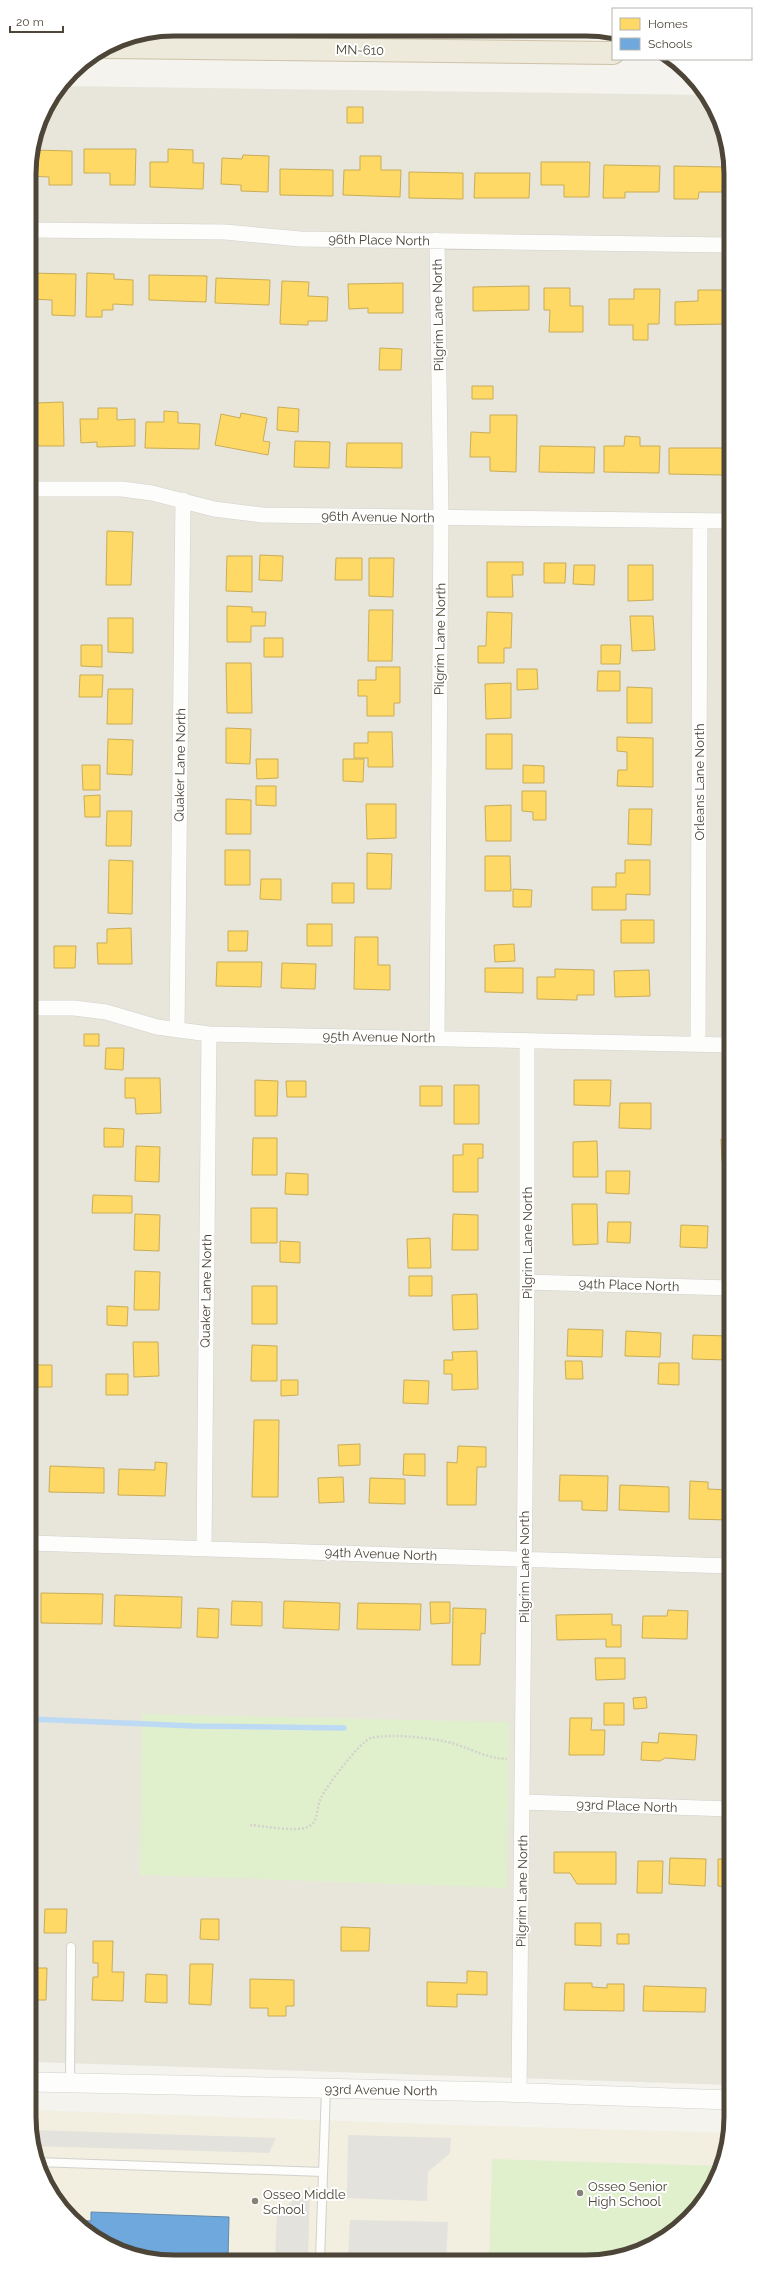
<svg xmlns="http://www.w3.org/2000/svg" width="760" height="2291" font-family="Raleway,sans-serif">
<rect width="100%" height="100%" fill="#f4f3ee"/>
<path fill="#e8e5db" d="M 62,86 L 706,95 L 716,109 L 728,146 L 731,2085 L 32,2062 L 29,164 L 44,110 Z"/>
<path fill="#f2eee0" d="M 32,2110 L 455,2125 L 729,2133 L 720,2173 L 695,2213 L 658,2243 L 614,2259 L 146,2259 L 109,2247 L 71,2219 L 44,2182 L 32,2145 Z"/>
<path fill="#e0f0cd" d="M 142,1714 L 509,1722 L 507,1888 L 140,1875 Z
M 492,2159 L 722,2166 L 720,2173 L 695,2213 L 658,2243 L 614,2259 L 489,2259 Z"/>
<path fill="#e3e2dd" d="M 32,2130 L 276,2138 L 269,2153 L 32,2146 Z
M 348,2135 L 451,2138 L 450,2153 L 428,2172 L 427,2201 L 347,2198 Z
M 310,2186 L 308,2259 L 275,2259 L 277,2214 Z
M 350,2220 L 448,2222 L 446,2259 L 348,2259 Z"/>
<path fill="#ffd966" stroke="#c9ad58" d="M 347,107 L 363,107 L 363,123 L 347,123 Z
M 84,149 L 136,149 L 135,185 L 110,185 L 110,173 L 84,173 Z
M 168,149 L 193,150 L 193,163 L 204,163 L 203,189 L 150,187 L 150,162 L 168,162 Z
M 33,150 L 72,151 L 72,185 L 49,185 L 49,177 L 29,176 L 29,164 Z
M 243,155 L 269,156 L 268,192 L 241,191 L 241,185 L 221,184 L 222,158 L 242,159 Z
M 360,156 L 381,156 L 381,170 L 401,170 L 400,197 L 343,195 L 344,170 L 360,170 Z
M 541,162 L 590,162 L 589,197 L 564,197 L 564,185 L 541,185 Z
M 604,165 L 660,166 L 659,192 L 625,192 L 625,198 L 603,198 Z
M 674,166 L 723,167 L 722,192 L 699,192 L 698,199 L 674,199 Z
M 280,169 L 333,170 L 333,196 L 280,195 Z
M 409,172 L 463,173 L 463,199 L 409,198 Z
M 475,173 L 530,173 L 529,198 L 474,198 Z
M 29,273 L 76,274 L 75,316 L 52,315 L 52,300 L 29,299 Z
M 87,273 L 114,274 L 114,279 L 133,280 L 133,305 L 113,304 L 113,310 L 102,310 L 102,317 L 86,317 Z
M 149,275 L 207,276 L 206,302 L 149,300 Z
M 216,278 L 270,280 L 269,305 L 215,303 Z
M 282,281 L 309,282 L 308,296 L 328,297 L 327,321 L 308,321 L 308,325 L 280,324 Z
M 403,283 L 403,313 L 368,313 L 368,308 L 349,309 L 348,284 Z
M 529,286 L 529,310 L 473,311 L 473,287 Z
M 544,288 L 570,288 L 570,306 L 583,306 L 583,332 L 549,332 L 550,310 L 544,310 Z
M 634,289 L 660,289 L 659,324 L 648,324 L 648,340 L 633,340 L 633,325 L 609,325 L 609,299 L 634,299 Z
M 698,290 L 723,290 L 724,324 L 675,325 L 675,302 L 698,301 Z
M 380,348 L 402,349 L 401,370 L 379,370 Z
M 472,386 L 493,386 L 493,399 L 472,399 Z
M 63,402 L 64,446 L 37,446 L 37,432 L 30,432 L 30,408 L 37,408 L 36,403 Z
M 278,407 L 299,409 L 298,432 L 277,430 Z
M 98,408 L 117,408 L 117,420 L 135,419 L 135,446 L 97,447 L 97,442 L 81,443 L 80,419 L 98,419 Z
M 164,411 L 178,412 L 178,423 L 200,424 L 199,449 L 145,448 L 146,422 L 164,422 Z
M 241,413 L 267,418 L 263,441 L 270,442 L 268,455 L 215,445 L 221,414 L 240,418 Z
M 490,415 L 517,415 L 516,472 L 490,471 L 490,457 L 470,457 L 471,432 L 490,433 Z
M 625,436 L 640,437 L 640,446 L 660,446 L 659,473 L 604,472 L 604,446 L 624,446 Z
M 295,441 L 330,442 L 329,468 L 294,467 Z
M 347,443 L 402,443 L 402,468 L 346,467 Z
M 540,446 L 595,447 L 594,473 L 539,472 Z
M 669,448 L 725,448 L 724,475 L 669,474 Z
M 107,531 L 133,532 L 131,585 L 106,585 Z
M 260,555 L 283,556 L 282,581 L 259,580 Z
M 227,556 L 252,556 L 252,592 L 226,591 Z
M 336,558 L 362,558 L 362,580 L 335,580 Z
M 369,558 L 394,558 L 393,597 L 369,596 Z
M 487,562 L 523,562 L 523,575 L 512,575 L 513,597 L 487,597 Z
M 544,563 L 566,563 L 565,583 L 544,583 Z
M 574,565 L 595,565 L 594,585 L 573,584 Z
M 628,565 L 653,565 L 653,600 L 628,601 Z
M 227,606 L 252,607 L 252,612 L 266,612 L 265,626 L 251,626 L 251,642 L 227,642 Z
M 369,610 L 393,610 L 392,661 L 368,661 Z
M 487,612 L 512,613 L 511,648 L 504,648 L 504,663 L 478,663 L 478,646 L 486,646 Z
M 630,616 L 653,616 L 655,650 L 632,651 Z
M 108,618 L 133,618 L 133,653 L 108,652 Z
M 264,638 L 283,638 L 283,657 L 264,657 Z
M 81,645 L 102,645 L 102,667 L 81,666 Z
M 601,645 L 621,645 L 620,664 L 601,664 Z
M 226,663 L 251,663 L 252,713 L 227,713 Z
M 376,667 L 400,667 L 400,703 L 394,703 L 394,716 L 367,716 L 367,696 L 358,696 L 358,680 L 376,680 Z
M 517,669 L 537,669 L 538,689 L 517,690 Z
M 598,671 L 620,671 L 620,691 L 597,691 Z
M 80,675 L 103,675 L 102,697 L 79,697 Z
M 511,683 L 511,718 L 486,719 L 485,684 Z
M 627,687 L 652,688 L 652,723 L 627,723 Z
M 108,689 L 133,689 L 132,724 L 107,724 Z
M 226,728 L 251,729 L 250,764 L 226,763 Z
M 368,732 L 392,732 L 393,767 L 368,767 L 368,758 L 354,758 L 354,743 L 368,743 Z
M 486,734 L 512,734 L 512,769 L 486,769 Z
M 617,737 L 653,738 L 653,787 L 617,786 L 618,770 L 627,770 L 627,752 L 617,751 Z
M 108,739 L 133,740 L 132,775 L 107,774 Z
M 256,759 L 278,759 L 278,778 L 257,779 Z
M 343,759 L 364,759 L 363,782 L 343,781 Z
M 82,765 L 100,765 L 100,790 L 83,790 Z
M 523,765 L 544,766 L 544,783 L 523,783 Z
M 256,786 L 276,786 L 276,806 L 256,805 Z
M 522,791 L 546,791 L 546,820 L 533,820 L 533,812 L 522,811 Z
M 100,795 L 100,817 L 85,817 L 84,796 Z
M 226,799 L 251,800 L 251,834 L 226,834 Z
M 366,804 L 396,804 L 396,838 L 367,839 Z
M 511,805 L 511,841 L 486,841 L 485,806 Z
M 629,809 L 652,809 L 651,845 L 628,844 Z
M 107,811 L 132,811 L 131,846 L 106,846 Z
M 225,850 L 250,850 L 250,885 L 225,885 Z
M 367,853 L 392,854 L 391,889 L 367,889 Z
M 485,856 L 510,856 L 511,891 L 485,891 Z
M 109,860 L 133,861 L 132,914 L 108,913 Z
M 625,860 L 650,860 L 650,895 L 626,894 L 626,910 L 592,910 L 592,887 L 616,887 L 616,873 L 625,873 Z
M 261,879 L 281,879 L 281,900 L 260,899 Z
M 332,883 L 354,883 L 354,903 L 332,903 Z
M 513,889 L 532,890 L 531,907 L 513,907 Z
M 621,920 L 654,920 L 654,943 L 621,943 Z
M 307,924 L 332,924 L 332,946 L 307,946 Z
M 131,928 L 132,964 L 98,964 L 97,943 L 107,943 L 107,929 Z
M 228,931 L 248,931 L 247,951 L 228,951 Z
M 355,937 L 378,937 L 378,965 L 390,965 L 390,990 L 354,989 Z
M 514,944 L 515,961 L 495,962 L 494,945 Z
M 54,946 L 76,946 L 75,968 L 54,968 Z
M 217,962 L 262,962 L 261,987 L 216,986 Z
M 282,963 L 316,964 L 315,989 L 281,988 Z
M 485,968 L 523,968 L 523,993 L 485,992 Z
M 555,969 L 594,970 L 594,995 L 577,995 L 577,1000 L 537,999 L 537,977 L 555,977 Z
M 649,970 L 650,996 L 615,997 L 614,971 Z
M 84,1034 L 99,1034 L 99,1046 L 84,1046 Z
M 106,1048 L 124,1048 L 123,1070 L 105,1069 Z
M 125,1078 L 160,1078 L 161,1113 L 136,1114 L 135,1098 L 125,1098 Z
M 255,1080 L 278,1081 L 277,1116 L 255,1116 Z
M 574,1080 L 611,1080 L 610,1106 L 574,1105 Z
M 286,1081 L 306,1081 L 306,1097 L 287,1097 Z
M 454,1085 L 479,1085 L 479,1124 L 454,1124 Z
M 420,1086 L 442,1086 L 442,1106 L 420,1106 Z
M 620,1103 L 651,1103 L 651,1129 L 619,1128 Z
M 104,1128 L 124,1129 L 123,1147 L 104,1147 Z
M 253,1138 L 277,1138 L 277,1175 L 252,1175 Z
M 721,1139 L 729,1139 L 730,1160 L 722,1161 Z
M 597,1141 L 598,1177 L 573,1177 L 573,1142 Z
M 463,1144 L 483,1144 L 483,1158 L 478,1158 L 478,1192 L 453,1192 L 453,1155 L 463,1155 Z
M 136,1146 L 160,1147 L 159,1182 L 135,1181 Z
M 606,1171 L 630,1171 L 629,1194 L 606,1193 Z
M 286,1173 L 308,1174 L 308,1195 L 285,1194 Z
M 93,1195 L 132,1196 L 132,1213 L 92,1213 Z
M 572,1204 L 597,1204 L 598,1244 L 573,1245 Z
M 251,1208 L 277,1208 L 277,1243 L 251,1243 Z
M 135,1214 L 160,1215 L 159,1251 L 134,1250 Z
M 453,1214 L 478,1215 L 478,1250 L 452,1250 Z
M 608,1222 L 631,1222 L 630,1243 L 607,1242 Z
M 681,1225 L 708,1226 L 707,1248 L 680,1247 Z
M 430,1238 L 431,1268 L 408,1268 L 407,1239 Z
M 280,1241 L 300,1242 L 300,1263 L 280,1262 Z
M 135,1271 L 160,1272 L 159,1310 L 134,1310 Z
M 409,1276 L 432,1276 L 432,1296 L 409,1296 Z
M 252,1286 L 277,1286 L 277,1324 L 252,1324 Z
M 477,1294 L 478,1329 L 453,1330 L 452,1295 Z
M 107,1306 L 128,1307 L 127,1326 L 107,1325 Z
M 568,1329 L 603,1330 L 602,1357 L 567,1356 Z
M 626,1331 L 661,1333 L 660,1357 L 625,1356 Z
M 693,1335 L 729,1336 L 728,1360 L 692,1359 Z
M 133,1342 L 158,1342 L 159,1376 L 134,1377 Z
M 252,1345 L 277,1346 L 277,1381 L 251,1381 Z
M 477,1351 L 478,1389 L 452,1390 L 452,1374 L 444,1374 L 444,1360 L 453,1360 L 452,1352 Z
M 565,1361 L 582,1361 L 583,1379 L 566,1379 Z
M 659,1363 L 679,1363 L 679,1385 L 658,1384 Z
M 31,1365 L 52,1365 L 52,1387 L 31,1387 Z
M 727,1365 L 730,1365 L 730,1392 L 727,1392 Z
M 106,1374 L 128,1374 L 128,1395 L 106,1395 Z
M 281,1380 L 298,1380 L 298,1395 L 281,1396 Z
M 404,1380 L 429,1381 L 428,1404 L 403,1403 Z
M 254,1420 L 279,1420 L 278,1497 L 252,1497 Z
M 360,1444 L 360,1465 L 339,1466 L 338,1445 Z
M 458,1446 L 486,1447 L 486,1467 L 477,1467 L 476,1505 L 447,1505 L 447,1462 L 457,1463 Z
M 404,1454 L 425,1454 L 425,1476 L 403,1475 Z
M 155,1462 L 167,1463 L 165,1496 L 118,1495 L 119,1469 L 155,1470 Z
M 31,1465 L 37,1465 L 37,1493 L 31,1493 Z
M 50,1466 L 104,1468 L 104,1493 L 49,1492 Z
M 560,1475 L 608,1476 L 607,1511 L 582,1510 L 582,1501 L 559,1501 Z
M 343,1477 L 344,1502 L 319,1503 L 318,1478 Z
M 370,1478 L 405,1479 L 405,1504 L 369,1503 Z
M 690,1481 L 708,1482 L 708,1489 L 730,1490 L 730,1520 L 689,1519 Z
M 620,1485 L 669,1487 L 669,1512 L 619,1510 Z
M 41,1593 L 103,1594 L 102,1624 L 41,1623 Z
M 115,1595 L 182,1597 L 181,1628 L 114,1626 Z
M 232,1601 L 262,1602 L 262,1626 L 231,1625 Z
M 284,1601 L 340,1603 L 339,1630 L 283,1628 Z
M 430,1602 L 450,1602 L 450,1623 L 431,1624 Z
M 358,1603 L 421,1604 L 420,1630 L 357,1629 Z
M 198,1608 L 219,1609 L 218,1638 L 197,1637 Z
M 453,1608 L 486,1609 L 485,1634 L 481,1633 L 480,1665 L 452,1665 Z
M 668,1610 L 688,1611 L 687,1639 L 642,1638 L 643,1616 L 667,1616 Z
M 612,1614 L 612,1625 L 621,1625 L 621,1647 L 606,1647 L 606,1639 L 557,1640 L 556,1615 Z
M 595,1658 L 625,1658 L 625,1679 L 596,1680 Z
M 646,1697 L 647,1708 L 634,1709 L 633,1698 Z
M 604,1703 L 624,1703 L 624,1725 L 604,1725 Z
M 570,1718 L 592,1718 L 591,1730 L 605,1730 L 604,1755 L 569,1755 Z
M 730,1725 L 730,1760 L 723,1760 L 723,1736 L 730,1736 Z
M 659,1733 L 697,1735 L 695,1760 L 665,1758 L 660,1761 L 641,1760 L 642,1742 L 658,1743 Z
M 554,1852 L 616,1852 L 616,1884 L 577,1884 L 570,1873 L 554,1873 Z
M 670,1858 L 706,1859 L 705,1886 L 669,1884 Z
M 718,1859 L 730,1859 L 730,1887 L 718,1886 Z
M 638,1861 L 663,1861 L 662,1893 L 637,1893 Z
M 45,1909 L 67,1909 L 66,1933 L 44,1933 Z
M 201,1919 L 219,1919 L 219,1940 L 200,1939 Z
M 575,1923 L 601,1923 L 601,1946 L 575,1945 Z
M 341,1927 L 370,1928 L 369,1951 L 341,1951 Z
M 617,1934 L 629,1934 L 629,1944 L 617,1944 Z
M 93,1941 L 113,1941 L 112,1972 L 124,1972 L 123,2001 L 92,2000 L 93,1977 L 98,1977 L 98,1963 L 93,1963 Z
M 190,1964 L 213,1964 L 211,2005 L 189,2004 Z
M 32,1968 L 47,1968 L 46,2000 L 32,2000 Z
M 467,1971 L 487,1972 L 487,1995 L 457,1994 L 457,2007 L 427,2006 L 427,1982 L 467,1983 Z
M 146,1974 L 167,1975 L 167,2003 L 145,2002 Z
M 250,1979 L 294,1980 L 294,2006 L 286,2006 L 286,2016 L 268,2016 L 268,2008 L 250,2008 Z
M 565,1983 L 592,1983 L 592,1987 L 607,1988 L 607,1984 L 624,1984 L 624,2011 L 564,2010 Z
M 644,1986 L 706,1988 L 705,2012 L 643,2011 Z
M 727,1991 L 731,1991 L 731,2014 L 726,2014 Z"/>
<path fill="#6fa8dc" stroke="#648aab" d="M 66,2212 L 79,2220 L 91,2221 L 91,2212 L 229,2217 L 228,2259 L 146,2259 L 109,2247 L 71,2219 Z"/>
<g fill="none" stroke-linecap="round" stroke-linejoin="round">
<path stroke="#bddaf4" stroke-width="5.5" d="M 31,1719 L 194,1726 L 344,1728"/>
<g stroke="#d2d1cb" stroke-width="10">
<path id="service" d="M 70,2083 L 71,1947
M 37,2162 L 323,2172
M 320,2259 L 326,2089"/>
</g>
<g stroke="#d2d1cb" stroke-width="16">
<path id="minor" d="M 29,230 L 225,232 L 300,239 L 728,245
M 30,489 L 122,489 L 152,493 L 214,509 L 262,515 L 729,521
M 30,1008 L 74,1008 L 106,1012 L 157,1027 L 209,1034 L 729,1045
M 177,1030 L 183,500
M 437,1038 L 441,519 L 437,240
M 698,1044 L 700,521
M 527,1282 L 730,1288
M 31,1543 L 730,1566
M 204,1548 L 209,1034
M 523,1802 L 730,1809
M 519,2093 L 527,1282 L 527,1041"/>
</g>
<g stroke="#d2d1cb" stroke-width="20">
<path id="tertiary" d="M 32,2082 L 504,2092 L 731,2100"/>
</g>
<g stroke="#cec2a8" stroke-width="24">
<path id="motorway" d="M 107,47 L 613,53"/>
</g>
<path stroke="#d4d2cc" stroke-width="2.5" stroke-dasharray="2 2" stroke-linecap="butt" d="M 250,1825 C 264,1826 296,1832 308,1827 C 319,1822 316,1808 321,1798 C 326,1787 360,1741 371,1738 C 391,1733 435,1738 455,1744 C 474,1750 486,1758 507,1759"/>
<use href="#service" stroke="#fdfdfc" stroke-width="8"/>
<use href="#minor" stroke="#fdfdfc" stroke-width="15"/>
<use href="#tertiary" stroke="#fdfdfc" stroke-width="19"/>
<use href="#motorway" stroke="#ede9db" stroke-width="22"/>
</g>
<g fill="#878278" stroke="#fff" stroke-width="1.5">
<circle cx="580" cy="2193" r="4"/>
<circle cx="255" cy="2201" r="4"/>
</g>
<g text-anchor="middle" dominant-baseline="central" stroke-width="4" stroke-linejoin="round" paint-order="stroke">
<g font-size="13" fill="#4c4538" stroke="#fff">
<text transform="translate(360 50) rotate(1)">MN-610</text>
<text transform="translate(379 240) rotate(1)">96th Place North</text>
<text transform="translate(438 315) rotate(-91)">Pilgrim Lane North</text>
<text transform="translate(378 517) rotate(1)">96th Avenue North</text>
<text transform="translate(440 639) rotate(-89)">Pilgrim Lane North</text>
<text transform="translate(180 765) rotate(-89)">Quaker Lane North</text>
<text transform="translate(699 782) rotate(-90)">Orleans Lane North</text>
<text transform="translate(379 1037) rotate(1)">95th Avenue North</text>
<text transform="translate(527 1243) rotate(-90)">Pilgrim Lane North</text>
<text transform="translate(629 1285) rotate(2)">94th Place North</text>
<text transform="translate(206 1291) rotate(-89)">Quaker Lane North</text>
<text transform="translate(381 1554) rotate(2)">94th Avenue North</text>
<text transform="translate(524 1567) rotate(-90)">Pilgrim Lane North</text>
<text transform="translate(627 1806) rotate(2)">93rd Place North</text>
<text transform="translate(522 1891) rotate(-89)">Pilgrim Lane North</text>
<text transform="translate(381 2090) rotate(1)">93rd Avenue North</text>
</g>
<g font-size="13" fill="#4c4538" stroke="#fff" text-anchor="start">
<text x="588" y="2186">Osseo Senior<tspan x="588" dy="15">High School</tspan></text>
<text x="263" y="2194">Osseo Middle<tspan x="263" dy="15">School</tspan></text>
</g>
</g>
<path d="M0 0H760V2291H0ZM174 36H586A138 138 0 0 1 724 174V2117A138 138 0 0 1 586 2255H174A138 138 0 0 1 36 2117V174A138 138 0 0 1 174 36Z" fill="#fff" fill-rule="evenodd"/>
<path fill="none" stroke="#4c4538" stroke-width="5" d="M174 36H586A138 138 0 0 1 724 174V2117A138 138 0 0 1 586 2255H174A138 138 0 0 1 36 2117V174A138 138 0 0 1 174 36Z"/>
<rect x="612" y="8" width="140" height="52" fill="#ffffff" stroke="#b7b5af"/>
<rect x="620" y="18" width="20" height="12" fill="#ffd966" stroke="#b7b5af"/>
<text x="648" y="28" font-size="12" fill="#4c4538">Homes</text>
<rect x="620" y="38" width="20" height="12" fill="#6fa8dc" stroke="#b7b5af"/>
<text x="648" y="48" font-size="12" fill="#4c4538">Schools</text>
<path d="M10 26v6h53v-6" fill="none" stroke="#4c4538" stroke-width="2"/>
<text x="16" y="26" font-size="12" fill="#4c4538" stroke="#ffffff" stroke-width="3" paint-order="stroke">20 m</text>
</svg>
